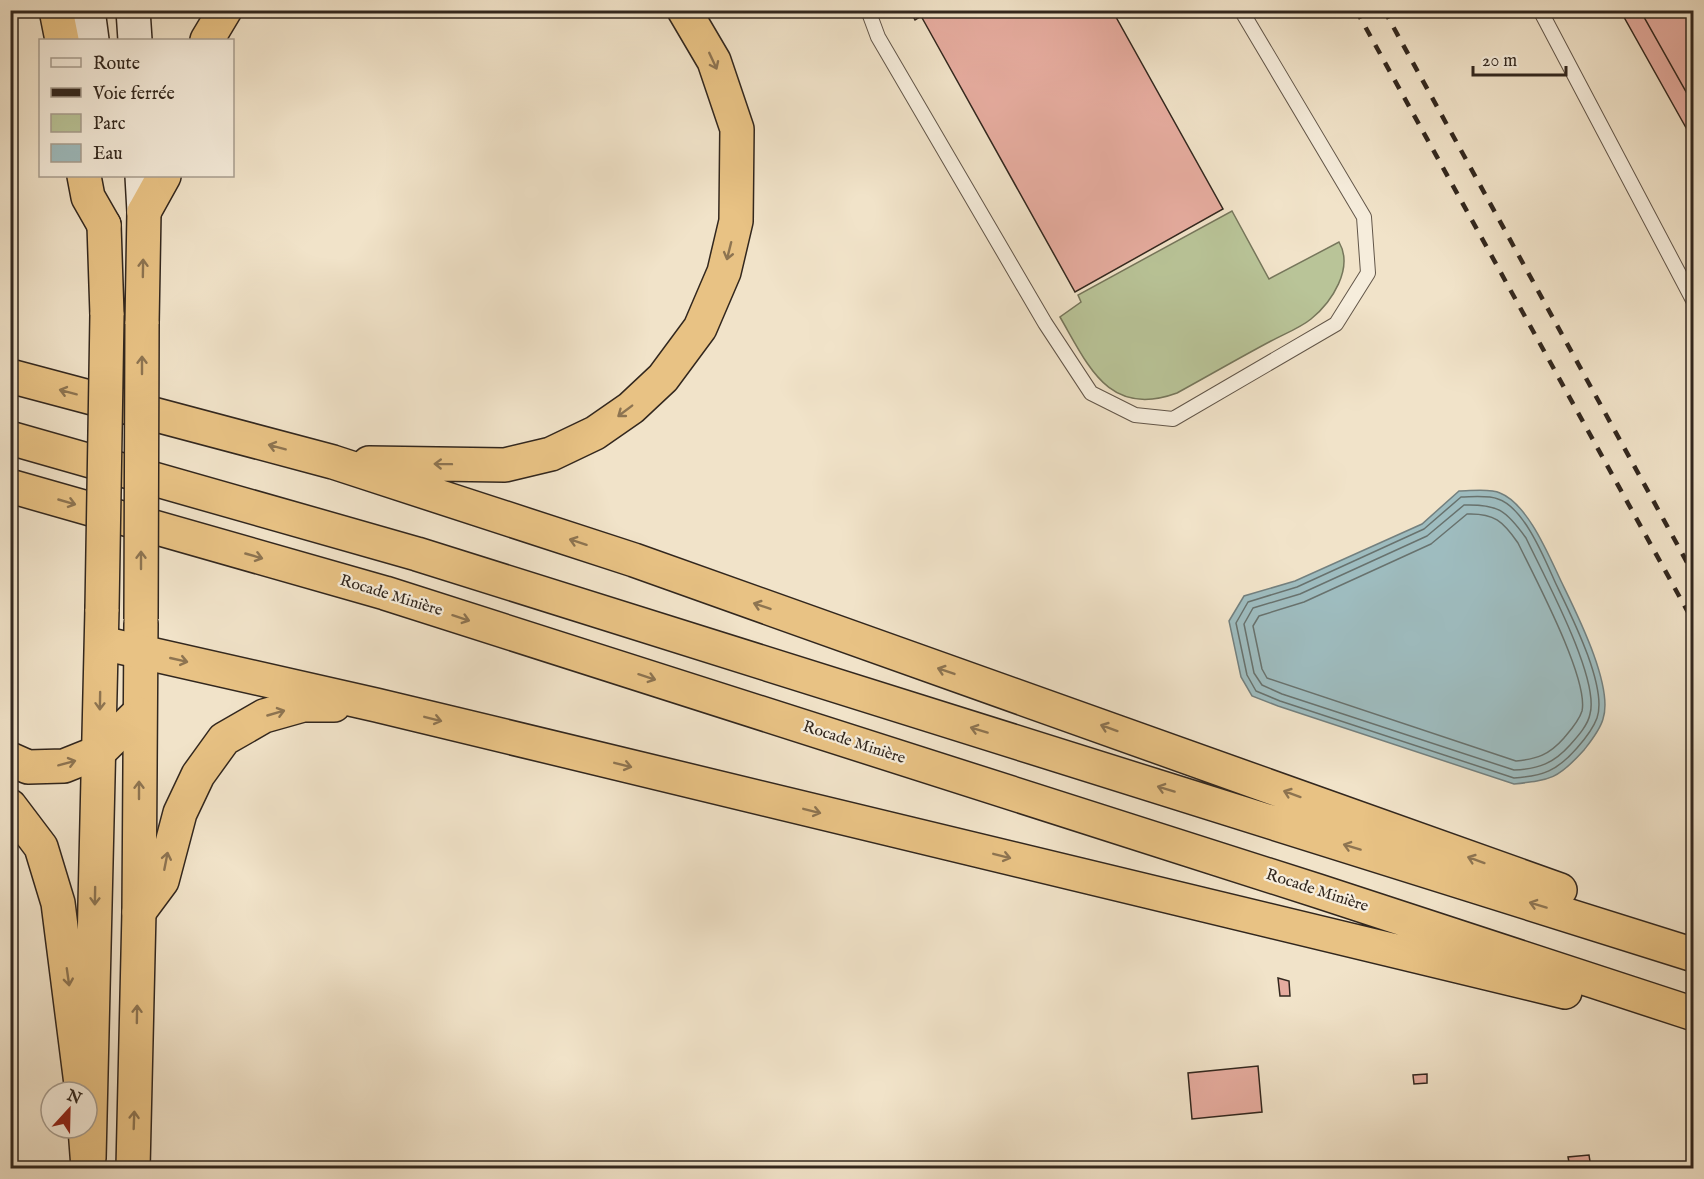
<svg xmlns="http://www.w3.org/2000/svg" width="1704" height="1179" font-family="'IM FELL English',serif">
<rect width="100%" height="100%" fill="#f1e3c9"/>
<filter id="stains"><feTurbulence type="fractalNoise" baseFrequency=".00333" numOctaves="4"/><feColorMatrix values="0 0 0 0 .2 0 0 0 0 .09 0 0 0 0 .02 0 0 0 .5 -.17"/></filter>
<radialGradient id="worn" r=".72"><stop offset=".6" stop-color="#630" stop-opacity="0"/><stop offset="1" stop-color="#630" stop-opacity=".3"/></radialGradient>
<path fill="#b9c498" stroke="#76765b" stroke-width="1.5" d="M 1232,211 L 1269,279 L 1339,242 C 1354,268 1332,302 1311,319 C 1300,328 1284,334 1271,341 C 1239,358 1208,376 1177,393 C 1109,418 1089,367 1060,317 L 1081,302 L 1078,295 Z"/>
<path fill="#9ebcbf" stroke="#73807f" stroke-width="1.5" d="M 1459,491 C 1471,491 1490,488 1500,493 C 1528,504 1549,556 1561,581 C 1576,612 1614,686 1603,719 C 1600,730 1591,741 1584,750 C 1558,779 1551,780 1514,784 L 1278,706 L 1252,696 L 1241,677 L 1229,621 L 1244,596 L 1295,581 L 1422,524 Z"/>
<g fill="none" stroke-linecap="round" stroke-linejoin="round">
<path stroke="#68726e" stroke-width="1.5" d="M 1461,497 C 1471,497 1488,495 1498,499 C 1525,508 1545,560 1556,584 C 1570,613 1608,687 1597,718 C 1593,729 1585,739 1577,748 C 1557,771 1543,776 1514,778 L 1280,701 L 1256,691 L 1247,675 L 1236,623 L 1248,602 L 1297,587 L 1424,529 Z
M 1464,505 C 1498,504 1506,510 1526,538 C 1543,574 1600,678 1590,714 C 1588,725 1578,736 1570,745 C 1554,763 1539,769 1514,770 L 1282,694 L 1262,685 L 1254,673 L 1244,624 L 1253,608 L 1300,594 L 1427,536 Z
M 1467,514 C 1494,513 1503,521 1518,543 C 1534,576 1589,679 1582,711 C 1579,721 1570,731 1564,738 C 1549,755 1537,759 1516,761 L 1267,678 L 1262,669 L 1253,626 L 1259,616 L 1304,602 L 1431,544 Z"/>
</g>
<path fill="#e6ac9f" stroke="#32271e" stroke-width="1.5" d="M 910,10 L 927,10 L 928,12 L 915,20 Z
M 927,10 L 1112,10 L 1223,209 L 1075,292 L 921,16 Z
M 1620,10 L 1640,10 L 1694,106 L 1694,142 Z
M 1640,10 L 1694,10 L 1694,106 Z
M 1278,978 L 1289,981 L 1290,996 L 1280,996 Z
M 1258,1066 L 1262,1112 L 1192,1119 L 1188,1073 Z
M 1427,1074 L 1427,1083 L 1414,1084 L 1413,1075 Z
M 1589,1155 L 1591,1168 L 1570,1168 L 1568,1157 Z"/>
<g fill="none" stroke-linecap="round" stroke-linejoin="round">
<g stroke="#625649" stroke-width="16">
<path id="service" d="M 868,10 L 878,37 L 1045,323 L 1091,393 L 1135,415 L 1173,419 L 1336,324 L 1368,273 L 1364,217 L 1241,10
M 1540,10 L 1694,302"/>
</g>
<g stroke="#32271e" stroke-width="36">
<path id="secondary" d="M 88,10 L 92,40
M 133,10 L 135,40
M 142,176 L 144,212"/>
</g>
<g stroke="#32271e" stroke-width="36">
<path id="trunk" d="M 104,225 L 107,315
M 142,324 L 144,212
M 89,1158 L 102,609
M 133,1168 L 139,912 L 141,624"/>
</g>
<g stroke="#32271e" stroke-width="36">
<path id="motorway" d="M 56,10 L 62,40
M 207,40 L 225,10
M 84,176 L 88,197 L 104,225
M 144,212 L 164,176
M 10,376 L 333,462 L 634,560 L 1560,890
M 10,438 L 417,554 L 1694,955
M 369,463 L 505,465 L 551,454 L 595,433 L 631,408 L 663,378 L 700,328 L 724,272 L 736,221 L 737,129 L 714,61 L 684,10
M 10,486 L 385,593 L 1318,891 L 1694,1014
M 102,643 L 376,705 L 1565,992
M 10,759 L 28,767 L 64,766 L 99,752 L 138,714
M 10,806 L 41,847 L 58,903 L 82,1092
M 139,912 L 162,881 L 180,813 L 198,775 L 224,739 L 264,716 L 303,705 L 334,705
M 85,1128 L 88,1168"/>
</g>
<use href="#service" stroke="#f6eddc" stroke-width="14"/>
<use href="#secondary" stroke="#f6eddc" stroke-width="33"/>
<use href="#trunk" stroke="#e8c284" stroke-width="33"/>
<use href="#motorway" stroke="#e8c284" stroke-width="33"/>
<path stroke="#32271e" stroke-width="4.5" stroke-dasharray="10 10" stroke-linecap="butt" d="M 1356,10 L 1694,623
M 1384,10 L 1694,575"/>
<g stroke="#32271e" stroke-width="36" stroke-linecap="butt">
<path id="trunk-bridge" d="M 102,609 L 107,315
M 141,619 L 142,324"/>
</g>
<use href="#trunk-bridge" stroke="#e8c284" stroke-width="33"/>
</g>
<defs><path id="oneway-shaft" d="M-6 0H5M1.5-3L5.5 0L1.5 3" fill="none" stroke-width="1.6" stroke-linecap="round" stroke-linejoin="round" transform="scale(1.5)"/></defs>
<g stroke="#8d7451">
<use href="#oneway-shaft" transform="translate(713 61) rotate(65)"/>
<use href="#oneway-shaft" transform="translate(729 251) rotate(104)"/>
<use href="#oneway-shaft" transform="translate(143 268) rotate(-89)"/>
<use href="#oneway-shaft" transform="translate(142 365) rotate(-90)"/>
<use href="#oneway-shaft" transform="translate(68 392) rotate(-165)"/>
<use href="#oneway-shaft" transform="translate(625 411) rotate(143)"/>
<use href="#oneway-shaft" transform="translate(277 447) rotate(-165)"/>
<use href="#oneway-shaft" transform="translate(443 464) rotate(-179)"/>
<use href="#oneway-shaft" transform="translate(67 502) rotate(16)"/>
<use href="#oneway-shaft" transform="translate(578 542) rotate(-162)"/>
<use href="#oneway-shaft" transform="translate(254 556) rotate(16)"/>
<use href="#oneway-shaft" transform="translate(141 560) rotate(-90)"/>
<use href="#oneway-shaft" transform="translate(762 606) rotate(-161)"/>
<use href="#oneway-shaft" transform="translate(461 618) rotate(18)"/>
<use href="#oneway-shaft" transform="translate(179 660) rotate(13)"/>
<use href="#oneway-shaft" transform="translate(946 671) rotate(-161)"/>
<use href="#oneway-shaft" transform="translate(647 677) rotate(18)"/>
<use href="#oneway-shaft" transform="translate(100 701) rotate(91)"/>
<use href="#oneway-shaft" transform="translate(276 713) rotate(-16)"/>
<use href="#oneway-shaft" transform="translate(433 719) rotate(14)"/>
<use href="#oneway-shaft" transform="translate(1109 728) rotate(-160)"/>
<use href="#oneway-shaft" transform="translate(979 730) rotate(-163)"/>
<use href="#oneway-shaft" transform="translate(67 763) rotate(-15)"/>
<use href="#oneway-shaft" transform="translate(623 765) rotate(14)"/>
<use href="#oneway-shaft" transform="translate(1166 789) rotate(-163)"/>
<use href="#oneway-shaft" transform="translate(139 790) rotate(-90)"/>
<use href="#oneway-shaft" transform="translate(1292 794) rotate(-160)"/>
<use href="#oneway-shaft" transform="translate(812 811) rotate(14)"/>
<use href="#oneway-shaft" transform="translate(1352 847) rotate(-163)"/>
<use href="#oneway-shaft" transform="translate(1002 856) rotate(14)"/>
<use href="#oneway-shaft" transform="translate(1476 860) rotate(-160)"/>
<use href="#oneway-shaft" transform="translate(166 861) rotate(-79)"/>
<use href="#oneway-shaft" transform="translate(95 896) rotate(91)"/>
<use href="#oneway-shaft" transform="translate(1538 905) rotate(-163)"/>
<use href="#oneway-shaft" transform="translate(68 977) rotate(82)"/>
<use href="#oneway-shaft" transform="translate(137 1014) rotate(-89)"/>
<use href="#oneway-shaft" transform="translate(134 1120) rotate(-88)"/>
</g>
<g text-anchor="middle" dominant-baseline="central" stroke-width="4.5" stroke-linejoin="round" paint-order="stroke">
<g font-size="16" fill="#32271e" stroke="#f6eddc">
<text transform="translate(391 596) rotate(17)">Rocade Minière</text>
<text transform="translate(854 743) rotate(18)">Rocade Minière</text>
<text transform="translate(1317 891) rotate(18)">Rocade Minière</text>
</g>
</g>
<rect width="1704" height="1179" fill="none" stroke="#f1e3c9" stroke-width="36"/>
<rect x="12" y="12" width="1680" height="1155" fill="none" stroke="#32271e" stroke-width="3"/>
<rect x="18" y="18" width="1668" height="1143" fill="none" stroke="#32271e" stroke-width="1.5"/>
<rect x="39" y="39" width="195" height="138" fill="#f6eddc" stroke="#a89e90" stroke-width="1.5"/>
<rect x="51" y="58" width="30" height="9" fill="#f6eddc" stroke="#a89e90" stroke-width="1.5"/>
<text x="93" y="69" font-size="18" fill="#32271e">Route</text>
<rect x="51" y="88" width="30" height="9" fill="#32271e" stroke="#a89e90" stroke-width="1.5"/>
<text x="93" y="99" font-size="18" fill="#32271e">Voie ferrée</text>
<rect x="51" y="114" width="30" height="18" fill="#b9c498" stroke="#a89e90" stroke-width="1.5"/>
<text x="93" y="129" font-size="18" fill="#32271e">Parc</text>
<rect x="51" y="144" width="30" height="18" fill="#9ebcbf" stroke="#a89e90" stroke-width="1.5"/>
<text x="93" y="159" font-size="18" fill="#32271e">Eau</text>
<g transform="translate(69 1110) rotate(22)"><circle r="28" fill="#f6eddc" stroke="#a89e90" stroke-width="1.5"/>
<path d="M0-4.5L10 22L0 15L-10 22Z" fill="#8f2418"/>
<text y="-9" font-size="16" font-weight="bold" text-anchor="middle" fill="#32271e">N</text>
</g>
<path d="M1473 66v9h93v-9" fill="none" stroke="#32271e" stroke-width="3"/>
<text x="1482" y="66" font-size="18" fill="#32271e" stroke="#f6eddc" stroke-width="4.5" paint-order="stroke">20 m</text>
<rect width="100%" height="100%" filter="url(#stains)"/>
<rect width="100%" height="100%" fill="url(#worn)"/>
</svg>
